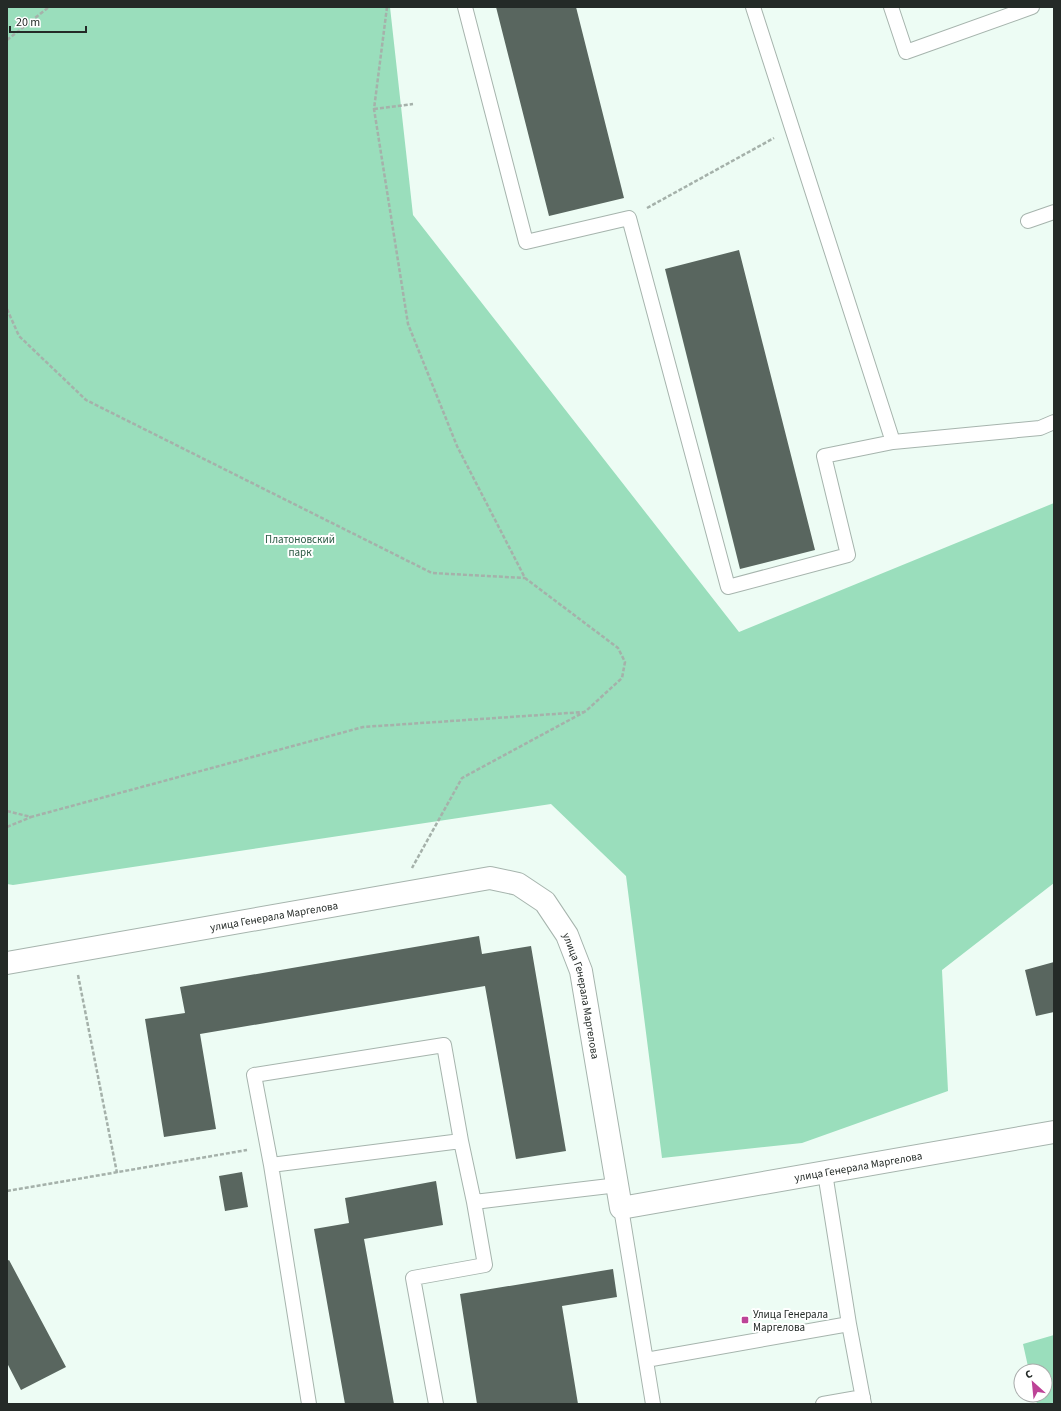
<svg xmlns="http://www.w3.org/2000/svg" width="1061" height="1411" font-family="'Source Sans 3',sans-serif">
<rect width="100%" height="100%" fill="#edfcf4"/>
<path fill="#9adebc" d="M 7,7 L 390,7 L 413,215 L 739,632 L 1054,503 L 1054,883 L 942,970 L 948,1091 L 802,1143 L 662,1158 L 626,876 L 551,804 L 13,885 L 7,884 Z
M 1054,1335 L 1054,1404 L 1037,1404 L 1035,1395 L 1045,1395 L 1045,1371 L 1029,1371 L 1023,1344 Z"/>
<path fill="#59665f" d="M 496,7 L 576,7 L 624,198 L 549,216 Z
M 739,250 L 815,550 L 740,569 L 665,269 Z
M 479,936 L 482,954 L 531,946 L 566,1151 L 516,1159 L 485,986 L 200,1034 L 216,1129 L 164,1137 L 145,1019 L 185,1013 L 180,987 Z
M 1054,962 L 1054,1012 L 1036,1016 L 1025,970 Z
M 242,1172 L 248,1207 L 225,1211 L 219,1176 Z
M 436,1181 L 443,1225 L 364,1239 L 394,1404 L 345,1404 L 314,1229 L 349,1223 L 345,1198 Z
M 9,1260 L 66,1367 L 21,1390 L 7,1363 L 7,1261 Z
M 613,1269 L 617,1297 L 562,1306 L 578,1404 L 477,1404 L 460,1294 Z"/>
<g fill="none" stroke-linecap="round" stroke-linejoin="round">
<g stroke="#a6b4ad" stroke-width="16">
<path id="service" d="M 465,7 L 526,242 L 629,218 L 728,587 L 848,555 L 824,456 L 893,442 L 1040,428 L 1054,422
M 753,7 L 893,442
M 891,7 L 906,52 L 1032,7
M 1028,221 L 1054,212
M 271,1165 L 254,1075 L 444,1045 L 461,1141
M 825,1173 L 849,1324 L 864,1404
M 621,1208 L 653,1404
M 646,1360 L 849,1324
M 309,1404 L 271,1165 L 461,1141 L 474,1202 L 618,1185
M 436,1404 L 413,1278 L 485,1265 L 474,1202
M 823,1404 L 863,1397"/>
</g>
<g stroke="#a6b4ad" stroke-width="24">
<g id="minor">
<path id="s1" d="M 7,963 L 490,878 L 518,884 L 545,902 L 567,935 L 581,971 L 621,1208 L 1054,1132"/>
</g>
</g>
<path stroke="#a5b1aa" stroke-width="2.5" stroke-dasharray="4 2" stroke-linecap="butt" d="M 387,7 L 374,109 L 408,324 L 457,446 L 525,578 L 618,648 L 625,662 L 622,678 L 586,711 L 462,778 L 412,868
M 7,40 L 49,7
M 374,109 L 413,104
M 647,208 L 774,138
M 7,309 L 19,336 L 86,400 L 432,573 L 525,578
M 7,811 L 31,817 L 363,727 L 584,712
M 7,827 L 31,817
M 78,975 L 117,1173
M 7,1191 L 247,1150"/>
<use href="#service" stroke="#fff" stroke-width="14"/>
<use href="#minor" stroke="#fff" stroke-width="22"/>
</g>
<rect fill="#bd4397" stroke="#fff" stroke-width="1.5" x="741" y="1316" width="8" height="8" rx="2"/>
<g text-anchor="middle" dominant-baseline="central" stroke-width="4" stroke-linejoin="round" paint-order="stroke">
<g font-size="11" fill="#2b5a44" stroke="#fff">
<text x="300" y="539">Платоновский<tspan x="300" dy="13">парк</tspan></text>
</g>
<g font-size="11" fill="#242a27" stroke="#fff">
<text stroke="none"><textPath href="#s1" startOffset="271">улица Генерала Маргелова</textPath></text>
<text stroke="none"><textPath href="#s1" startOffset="654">улица Генерала Маргелова</textPath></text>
<text stroke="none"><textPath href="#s1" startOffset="1111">улица Генерала Маргелова</textPath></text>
</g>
<g font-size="11" fill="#242a27" stroke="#fff" text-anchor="start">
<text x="753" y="1314">Улица Генерала<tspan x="753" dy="13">Маргелова</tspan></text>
</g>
</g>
<rect width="1061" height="1411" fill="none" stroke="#242a27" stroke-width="16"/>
<g transform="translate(1033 1383) rotate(333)"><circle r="19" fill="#ffffff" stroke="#a7aaa9"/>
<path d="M0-3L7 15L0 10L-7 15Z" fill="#bd4397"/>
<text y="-6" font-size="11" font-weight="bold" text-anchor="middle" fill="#242a27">С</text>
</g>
<path d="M10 26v6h76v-6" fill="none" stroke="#242a27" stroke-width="2"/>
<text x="16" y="26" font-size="12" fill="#242a27" stroke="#ffffff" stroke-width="3" paint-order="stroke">20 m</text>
</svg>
